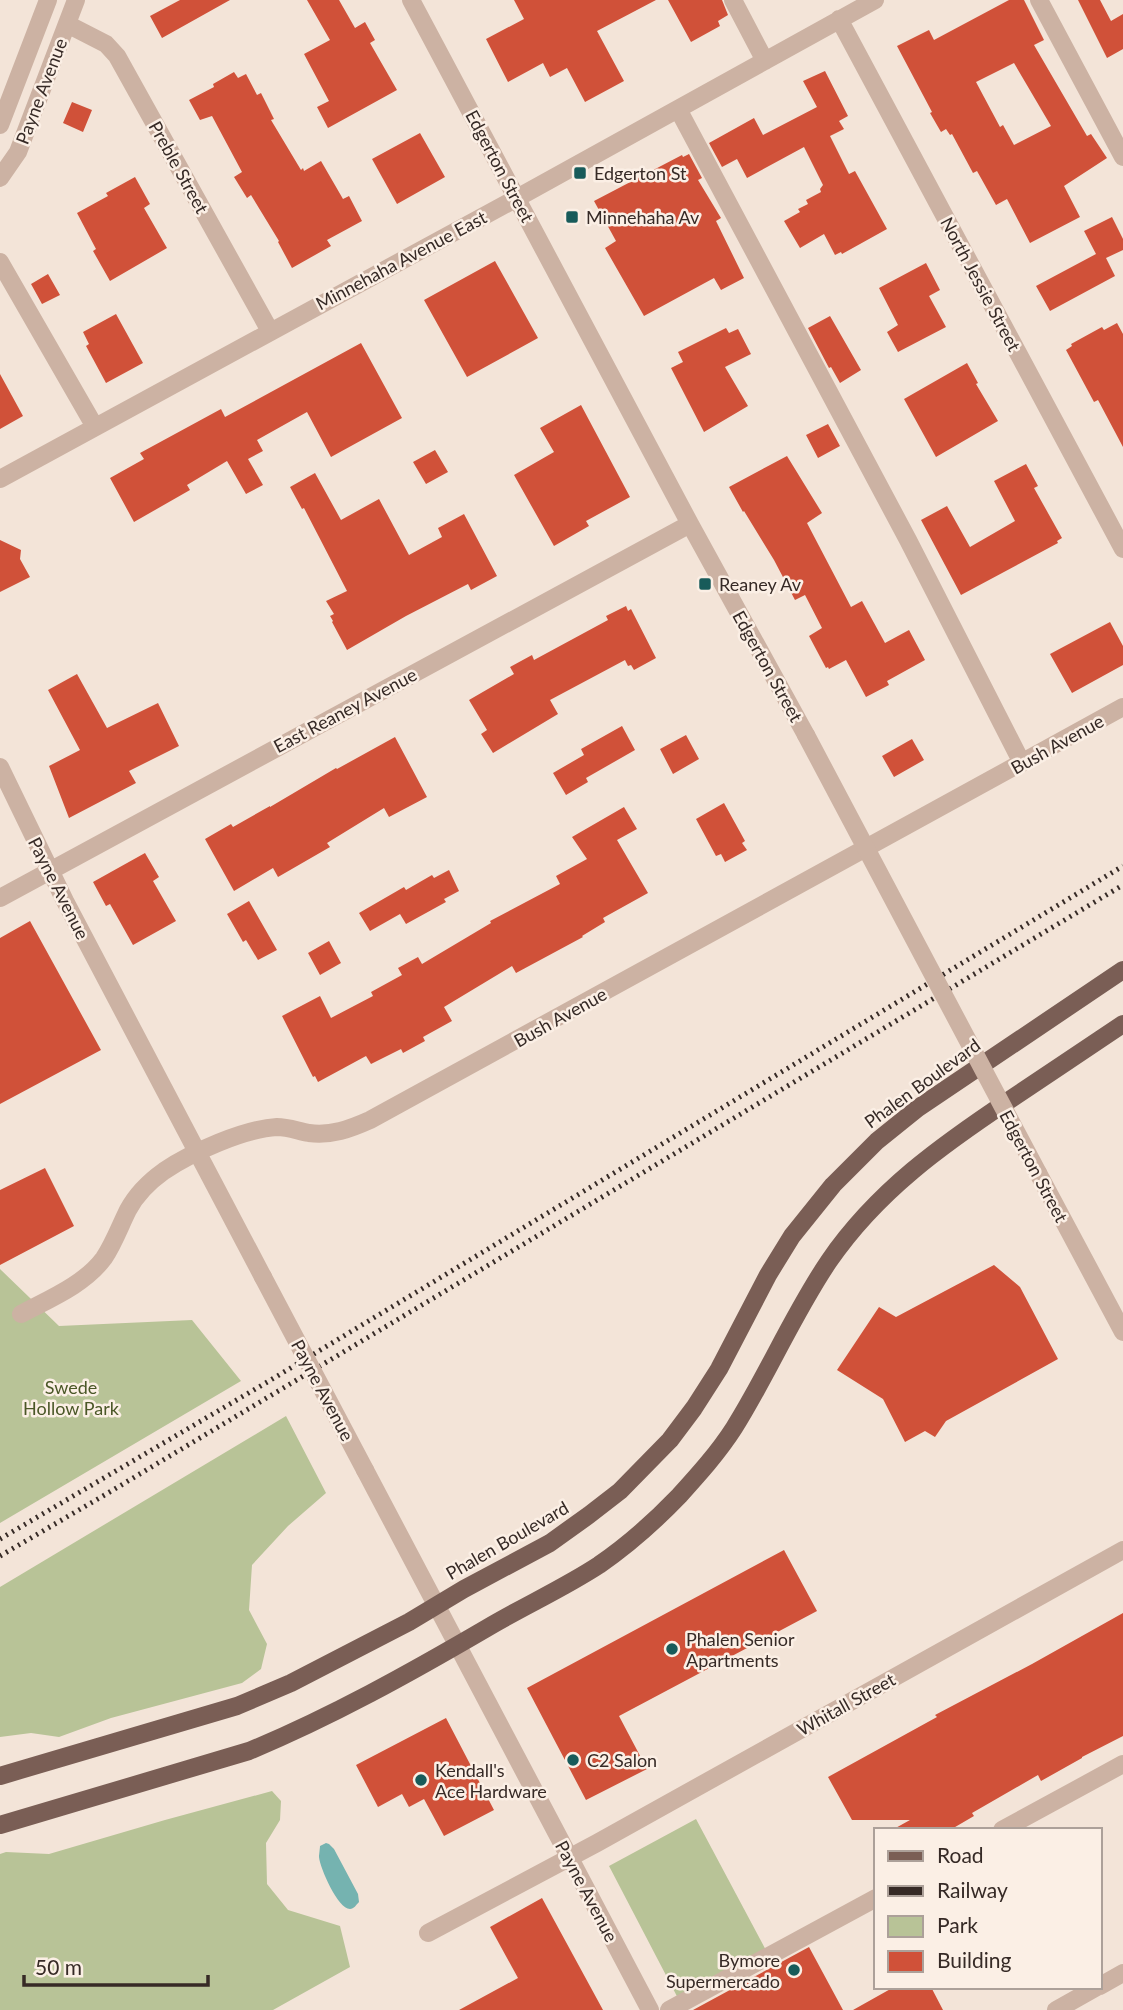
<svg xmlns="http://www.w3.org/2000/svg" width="1123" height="2010" font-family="Lato,sans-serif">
<rect width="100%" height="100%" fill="#f3e4d8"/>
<path fill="#b8c397" d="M 0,1269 L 59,1326 L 192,1320 L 241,1381 L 0,1523 Z
M 286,1416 L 326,1493 L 288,1526 L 252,1565 L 249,1610 L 267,1644 L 261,1669 L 242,1683 L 111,1718 L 59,1737 L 31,1733 L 0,1737 L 0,1587 Z
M 272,1791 L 281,1801 L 280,1820 L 266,1843 L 267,1884 L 288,1910 L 340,1926 L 350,1967 L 273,2010 L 0,2010 L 0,1854 L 6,1852 L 49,1854 L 165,1820 Z
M 696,1819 L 769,1956 L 681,2004 L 609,1866 Z"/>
<path fill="#75b3b0" d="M 326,1843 L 329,1844 L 334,1849 L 358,1894 L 359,1902 C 356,1905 354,1909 350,1909 C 338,1909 320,1868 319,1857 C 319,1855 320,1848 320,1846 Z"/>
<path fill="#d05139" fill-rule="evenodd" d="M 180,0 L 230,0 L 162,38 L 150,16 Z
M 307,0 L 339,0 L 355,28 L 365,22 L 375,40 L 370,43 L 397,90 L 328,128 L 317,107 L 329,101 L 304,54 L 330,40 Z
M 514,0 L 656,0 L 597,31 L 624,81 L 585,102 L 567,68 L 550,77 L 543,63 L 508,82 L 486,39 L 524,19 Z
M 668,0 L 722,0 L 728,15 L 718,21 L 720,26 L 691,42 Z
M 1009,0 L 1024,0 L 1044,40 L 1034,45 L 1087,136 L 1091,134 L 1107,158 L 1064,186 L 1080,217 L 1030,243 L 1007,199 L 996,205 L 977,171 L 973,173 L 952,134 L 950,135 L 946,129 L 941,132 L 930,113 L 932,112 L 897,46 L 929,30 L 934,40 ZM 1014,63 L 1051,126 L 1014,145 L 1003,125 L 1000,127 L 976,82 Z
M 1078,0 L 1100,0 L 1111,21 L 1123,14 L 1123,49 L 1107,58 Z
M 825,71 L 848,116 L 839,121 L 844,129 L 830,136 L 849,174 L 855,171 L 887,229 L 842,254 L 841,252 L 835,255 L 824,234 L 800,248 L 784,221 L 800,212 L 798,209 L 808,204 L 806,200 L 821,192 L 820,189 L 823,185 L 804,147 L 747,178 L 737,159 L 722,167 L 709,143 L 754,118 L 763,135 L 817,107 L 803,81 Z
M 234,72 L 238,78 L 246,74 L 257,95 L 261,93 L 274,119 L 271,120 L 301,170 L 303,168 L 304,171 L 321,161 L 343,199 L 349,196 L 362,221 L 327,240 L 331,246 L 292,268 L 278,242 L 279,241 L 251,195 L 247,198 L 234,177 L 242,172 L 212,116 L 200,120 L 189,100 L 214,87 L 213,84 Z
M 72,102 L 92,110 L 83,132 L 63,123 Z
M 420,133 L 445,177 L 397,204 L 372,159 Z
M 689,154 L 702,178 L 698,180 L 721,218 L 716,221 L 744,278 L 721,290 L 714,278 L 644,316 L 605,248 L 616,241 L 594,201 L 682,155 L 683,157 Z
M 135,177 L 150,204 L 144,208 L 167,248 L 110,281 L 93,251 L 96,249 L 77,213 L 108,196 L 106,193 Z
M 1112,217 L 1123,239 L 1123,250 L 1106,258 L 1115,276 L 1050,311 L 1036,286 L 1096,254 L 1084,231 Z
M 495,261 L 538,338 L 467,377 L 424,300 Z
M 926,263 L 940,290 L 929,296 L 946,327 L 898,352 L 887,332 L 898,325 L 879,288 Z
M 48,274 L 60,295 L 42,304 L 31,284 Z
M 116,314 L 143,363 L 106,383 L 86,346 L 89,344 L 83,332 Z
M 830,316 L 861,370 L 840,383 L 831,367 L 829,368 L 808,328 Z
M 1117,323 L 1123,334 L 1123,447 L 1098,400 L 1094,402 L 1066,350 L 1072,346 L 1071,344 L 1102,327 L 1104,330 Z
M 726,328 L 729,333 L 738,329 L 751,354 L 725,367 L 748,406 L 704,432 L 671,368 L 683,362 L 678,352 Z
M 361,343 L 402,418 L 331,457 L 307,412 L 257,440 L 263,451 L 248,459 L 263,485 L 246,494 L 227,461 L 187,485 L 190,490 L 134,522 L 110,478 L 144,459 L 140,453 L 221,409 L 225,417 Z
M 967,363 L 978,383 L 976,384 L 998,421 L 936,457 L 904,399 Z
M 0,374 L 23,416 L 0,429 Z
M 581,405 L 630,497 L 586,521 L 589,526 L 554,546 L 514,475 L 554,452 L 540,428 Z
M 828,424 L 840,446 L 818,458 L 806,435 Z
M 435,450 L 448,472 L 426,484 L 413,462 Z
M 787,456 L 822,513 L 807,523 L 851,607 L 862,601 L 885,643 L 909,630 L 925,660 L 887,681 L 889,685 L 866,697 L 846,660 L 829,669 L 828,667 L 826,668 L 809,636 L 822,628 L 805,595 L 795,600 L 774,560 L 744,511 L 743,512 L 729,487 Z
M 1026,464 L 1038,486 L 1034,488 L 1062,538 L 1057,541 L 1058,543 L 961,595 L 921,520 L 947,506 L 970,547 L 1015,521 L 994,481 Z
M 315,473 L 341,520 L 379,499 L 409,555 L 442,537 L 438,528 L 464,514 L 497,576 L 471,590 L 468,584 L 406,616 L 347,650 L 332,622 L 333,621 L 330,616 L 334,614 L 326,601 L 347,591 L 304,508 L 302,509 L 290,487 Z
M 0,540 L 21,550 L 20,559 L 30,577 L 0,592 Z
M 626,606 L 628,611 L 631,609 L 656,658 L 634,670 L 631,665 L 628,666 L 625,660 L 550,700 L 558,714 L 493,753 L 481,734 L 487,730 L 469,700 L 514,674 L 510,667 L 532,655 L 534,660 L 608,620 L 606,616 Z
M 1110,622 L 1123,646 L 1123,665 L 1072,693 L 1050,654 Z
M 77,674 L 107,728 L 158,703 L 179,746 L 129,771 L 136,783 L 69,818 L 49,766 L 80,750 L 48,690 Z
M 622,726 L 635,750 L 586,778 L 588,782 L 566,795 L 553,773 L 584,755 L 581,749 Z
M 686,735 L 699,759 L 673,774 L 660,749 Z
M 395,737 L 427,797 L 389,817 L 384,808 L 327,843 L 330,847 L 278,877 L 273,868 L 234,891 L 205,839 L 231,824 L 233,827 L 270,806 L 270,807 L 336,768 L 337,769 Z
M 912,739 L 924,760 L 894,777 L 882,756 Z
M 724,803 L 745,841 L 742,843 L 747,850 L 725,862 L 721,854 L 716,856 L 696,819 Z
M 624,807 L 637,829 L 617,840 L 648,893 L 603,918 L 605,922 L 582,936 L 583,937 L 516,973 L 512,966 L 444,1007 L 452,1021 L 423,1037 L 425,1041 L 403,1053 L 401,1049 L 371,1064 L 366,1056 L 318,1082 L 315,1076 L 313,1077 L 282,1016 L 320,996 L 331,1018 L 373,996 L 371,992 L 402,975 L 398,968 L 418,957 L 422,964 L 491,923 L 490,921 L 560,884 L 556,876 L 587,859 L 572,837 Z
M 145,853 L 159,877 L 153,881 L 176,921 L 133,945 L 110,904 L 106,906 L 93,882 Z
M 449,870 L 459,891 L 444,899 L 446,902 L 406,924 L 400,914 L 370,931 L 359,913 L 404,887 L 406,890 L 432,875 L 434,878 Z
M 249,901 L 277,950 L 258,960 L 246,940 L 243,942 L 227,914 Z
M 30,921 L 101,1050 L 0,1104 L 0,938 Z
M 329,941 L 341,963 L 320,975 L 308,953 Z
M 45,1168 L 74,1226 L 0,1265 L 0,1190 Z
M 994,1265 L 1020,1287 L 1058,1359 L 946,1421 L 935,1437 L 925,1431 L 905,1442 L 883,1399 L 837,1370 L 879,1307 L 896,1317 Z
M 784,1550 L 817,1611 L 619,1716 L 647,1769 L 586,1800 L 527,1688 Z
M 1123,1613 L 1123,1736 L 1082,1757 L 1082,1758 L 1041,1781 L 1038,1775 L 972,1813 L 974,1816 L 950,1830 L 892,1830 L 910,1820 L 852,1820 L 828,1777 L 937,1717 L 935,1715 L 1032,1664 Z
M 446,1718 L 494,1810 L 444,1836 L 424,1799 L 409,1807 L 402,1794 L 378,1807 L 356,1765 Z
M 542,1898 L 603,2010 L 459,2010 L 518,1978 L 490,1927 Z
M 809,1947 L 843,2010 L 693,2010 Z
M 894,1987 L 931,1987 L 943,2010 L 853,2010 Z"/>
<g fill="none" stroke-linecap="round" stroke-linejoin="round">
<path stroke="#ccb2a3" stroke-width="18" d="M 411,0 L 690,524 L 806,735
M 733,0 L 765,61
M 1039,0 L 1123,157
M 839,19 L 1123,549
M 67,24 L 106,44 L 117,56 L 270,331
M 678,109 L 908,540 L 1022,763
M 0,125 L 48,0
M 0,178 L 18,152 L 76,0
M 0,262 L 95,427
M 0,479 L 517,198 L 875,0
M 0,767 L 65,901 L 263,1277
M 0,898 L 690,524
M 1038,1173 L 1123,1332
M 21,1314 C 49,1299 84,1285 104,1258 C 114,1243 120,1226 128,1210 C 136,1195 150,1181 164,1171 C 192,1152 244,1129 277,1127 C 288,1127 298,1131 309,1133 C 331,1136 350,1129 370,1120 L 1123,707
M 365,1470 L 650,2010
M 1002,1830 L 1123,1764
M 428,1933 L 597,1843 L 1123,1550
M 1100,1986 L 1123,1973
M 669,2010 L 876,1898
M 1056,2010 L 1097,1987"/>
<path stroke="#7a5e55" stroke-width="18" d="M 0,1776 L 237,1706 L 291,1683 L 409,1622 L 464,1589 L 550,1543 L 589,1515 L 620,1491 L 670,1440 L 694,1408 L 719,1369 L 768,1275 L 792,1236 L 833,1185 L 877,1141 L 918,1108 L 1123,970
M 0,1825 L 249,1751 C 331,1717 410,1673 487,1628 C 524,1606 564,1588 599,1565 C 628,1545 655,1521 679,1496 C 698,1475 718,1453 734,1428 C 768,1374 793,1314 829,1261 C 877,1191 942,1145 1011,1099 C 1048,1074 1086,1049 1123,1024"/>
<path stroke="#362a26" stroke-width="5" stroke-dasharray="2 5" stroke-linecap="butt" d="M 0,1539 L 269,1381 L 1123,866
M 0,1556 L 108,1493 L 1123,885"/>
<path stroke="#ccb2a3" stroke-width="18" d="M 806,735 L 1038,1173
M 263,1277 L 365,1470"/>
</g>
<g fill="#185b5a" stroke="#fbefe5" stroke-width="2.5">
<rect x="573" y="166" width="14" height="14" rx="3.5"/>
<rect x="565" y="210" width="14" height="14" rx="3.5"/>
<rect x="698" y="577" width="14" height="14" rx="3.5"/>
<circle cx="672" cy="1649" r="7"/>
<circle cx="573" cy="1760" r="7"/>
<circle cx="421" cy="1780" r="7"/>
<circle cx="794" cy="1970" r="7"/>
</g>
<g text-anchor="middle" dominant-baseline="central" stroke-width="5" stroke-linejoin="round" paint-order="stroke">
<g font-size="18" fill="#362a26" stroke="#fbefe5">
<text transform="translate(41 91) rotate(-69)">Payne Avenue</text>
<text transform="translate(500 166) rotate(62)">Edgerton Street</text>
<text transform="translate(179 167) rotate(61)">Preble Street</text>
<text transform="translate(401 260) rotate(-28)">Minnehaha Avenue East</text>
<text transform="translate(981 284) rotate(62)">North Jessie Street</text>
<text transform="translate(768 666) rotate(61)">Edgerton Street</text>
<text transform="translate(345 710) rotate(-28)">East Reaney Avenue</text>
<text transform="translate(1057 744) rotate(-29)">Bush Avenue</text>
<text transform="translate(59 888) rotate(63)">Payne Avenue</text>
<text transform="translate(560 1017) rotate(-29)">Bush Avenue</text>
<text transform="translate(922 1083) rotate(-36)">Phalen Boulevard</text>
<text transform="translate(1034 1166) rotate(62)">Edgerton Street</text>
<text transform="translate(323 1390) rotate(62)">Payne Avenue</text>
<text transform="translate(507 1540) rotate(-30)">Phalen Boulevard</text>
<text transform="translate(846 1704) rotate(-29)">Whitall Street</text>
<text transform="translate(587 1891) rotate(62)">Payne Avenue</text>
</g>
<g font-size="18" fill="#362a26" stroke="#fbefe5" text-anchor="start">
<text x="594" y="173">Edgerton St</text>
<text x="586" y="217">Minnehaha Av</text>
<text x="719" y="584">Reaney Av</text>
<text x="686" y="1639">Phalen Senior<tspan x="686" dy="21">Apartments</tspan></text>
<text x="587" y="1760">C2 Salon</text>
<text x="435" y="1770">Kendall's<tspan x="435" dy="21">Ace Hardware</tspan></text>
<text x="780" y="1960" text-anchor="end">Bymore<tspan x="780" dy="21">Supermercado</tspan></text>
</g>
<g font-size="18" fill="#4a5727" stroke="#fbefe5">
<text x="71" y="1387">Swede<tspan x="71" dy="21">Hollow Park</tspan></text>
</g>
</g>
<rect x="874" y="1828" width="228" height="161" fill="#fbefe5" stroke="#aca099" stroke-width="2"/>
<rect x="888" y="1851" width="35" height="10" fill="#7a5e55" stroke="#aca099" stroke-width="2"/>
<text x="937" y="1863" font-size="21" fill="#362a26">Road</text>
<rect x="888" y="1886" width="35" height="10" fill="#362a26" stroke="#aca099" stroke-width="2"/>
<text x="937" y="1898" font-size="21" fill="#362a26">Railway</text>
<rect x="888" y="1916" width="35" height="21" fill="#b8c397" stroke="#aca099" stroke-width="2"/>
<text x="937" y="1933" font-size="21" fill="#362a26">Park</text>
<rect x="888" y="1951" width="35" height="21" fill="#d05139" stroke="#aca099" stroke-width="2"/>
<text x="937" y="1968" font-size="21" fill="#362a26">Building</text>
<path d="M24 1975v10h184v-10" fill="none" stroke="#362a26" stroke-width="3.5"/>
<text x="35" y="1975" font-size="21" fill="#362a26" stroke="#fbefe5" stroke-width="5" paint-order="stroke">50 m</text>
</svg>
